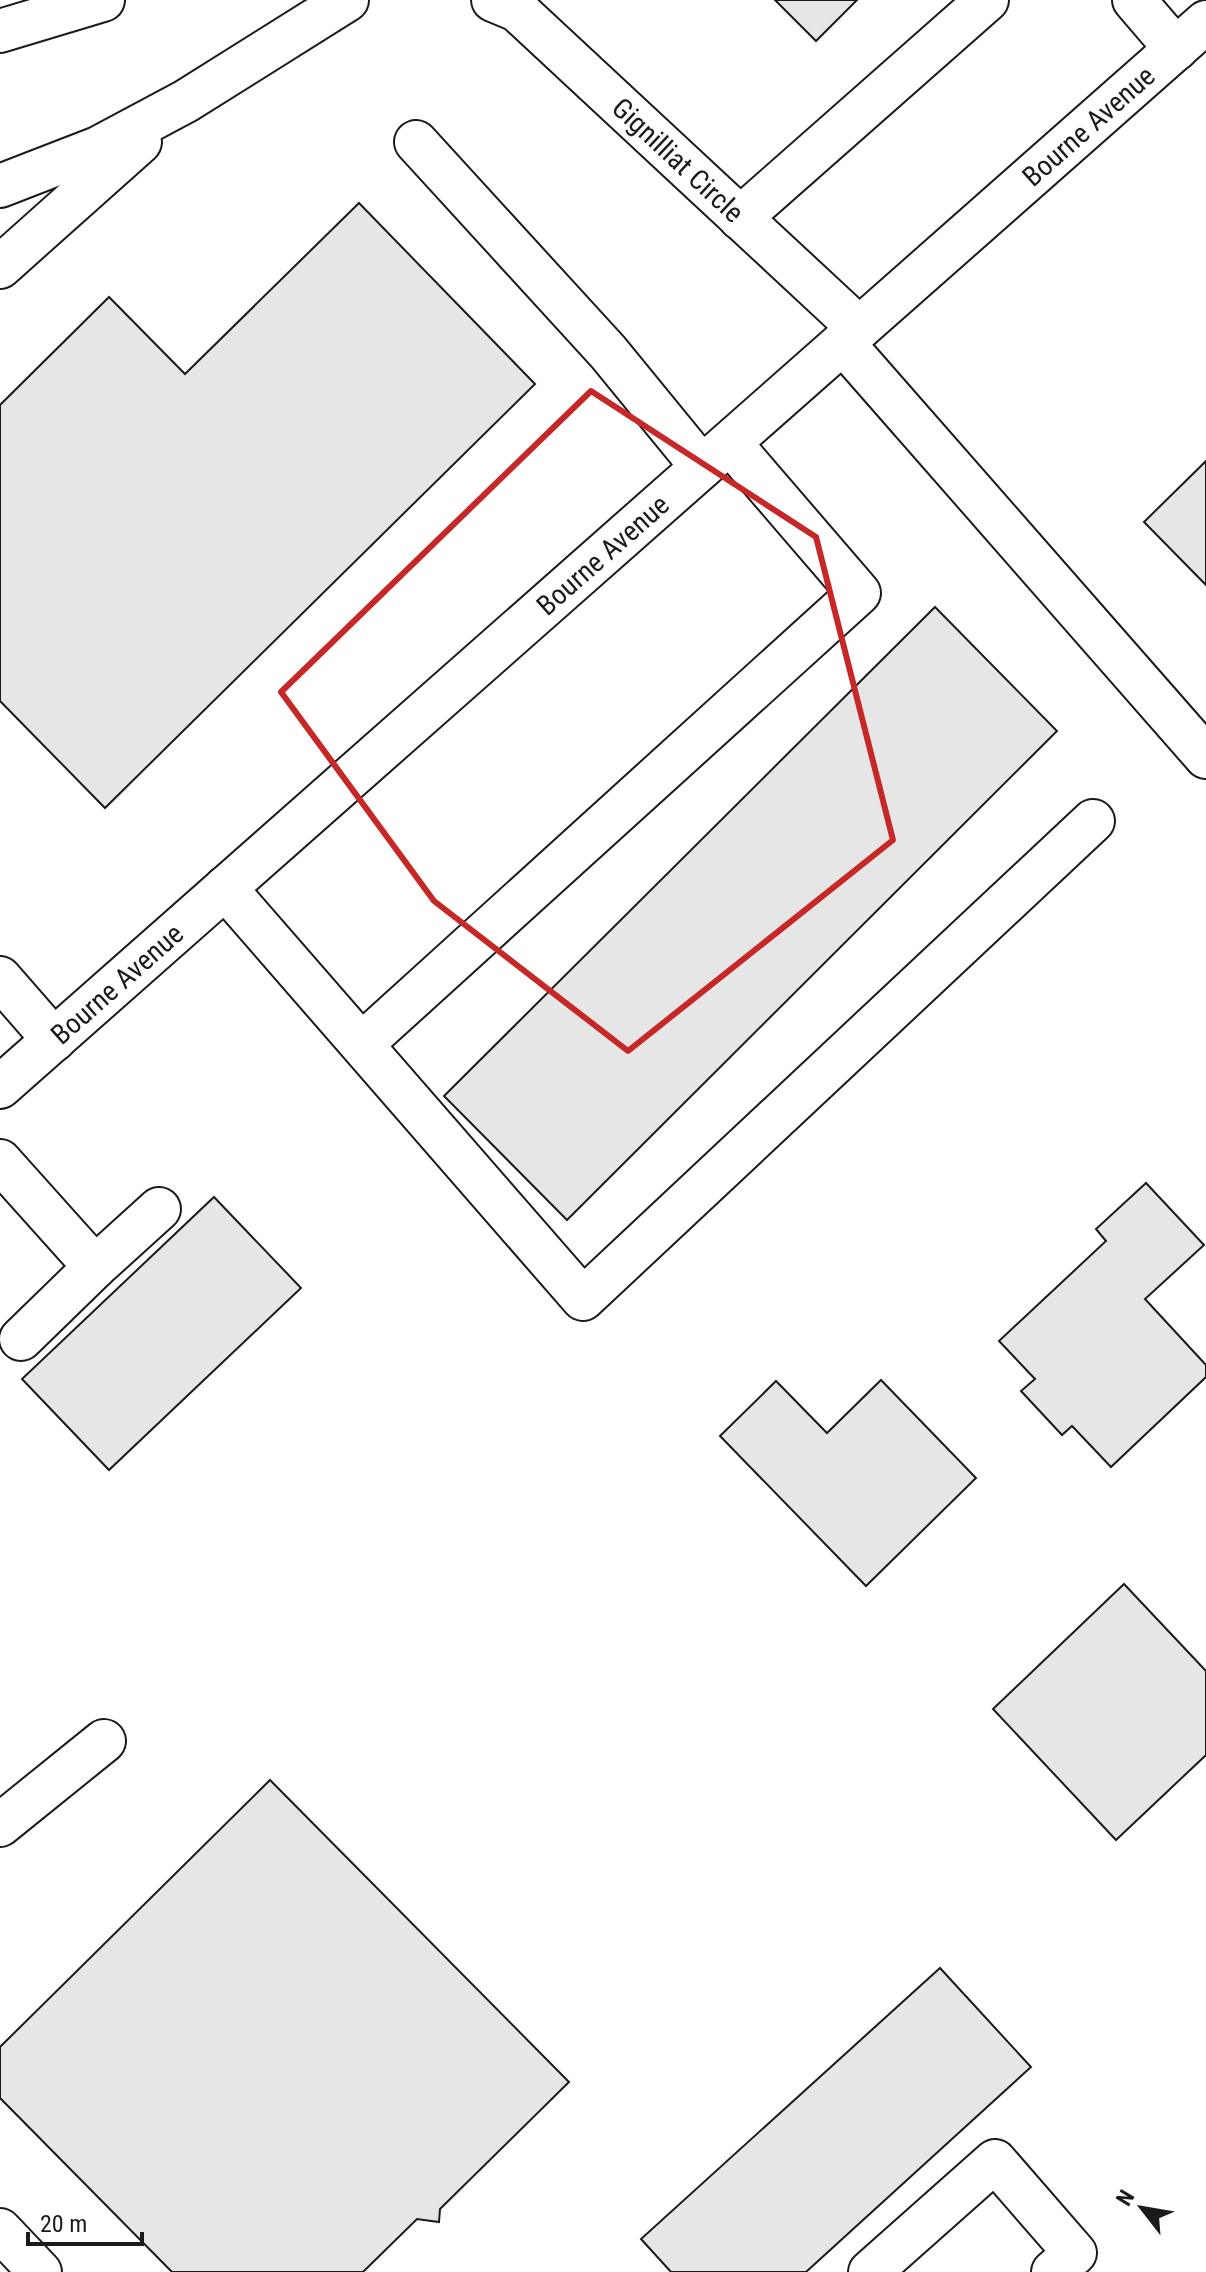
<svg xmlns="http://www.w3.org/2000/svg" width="1206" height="2272" font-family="'Roboto Condensed',sans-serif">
<rect width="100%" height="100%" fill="#fff"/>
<path fill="#e6e6e6" stroke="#1a1a1a" stroke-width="2" d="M 775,0 L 857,0 L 816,41 Z
M 359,203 L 535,384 L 105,808 L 0,701 L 0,405 L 109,297 L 185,374 Z
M 1206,461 L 1206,585 L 1144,522 Z
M 935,607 L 1057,731 L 567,1220 L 444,1096 Z
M 1146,1183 L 1204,1245 L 1145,1299 L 1206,1365 L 1206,1377 L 1111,1467 L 1072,1426 L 1062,1435 L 1021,1391 L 1035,1379 L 999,1341 L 1106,1241 L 1096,1229 Z
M 214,1197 L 301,1288 L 109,1470 L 22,1379 Z
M 881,1380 L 976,1478 L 866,1586 L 720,1436 L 776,1381 L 827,1433 Z
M 1124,1584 L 1206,1671 L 1206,1755 L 1116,1840 L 993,1709 Z
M 270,1780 L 569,2082 L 440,2209 L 439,2222 L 417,2219 L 363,2272 L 172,2272 L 0,2098 L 0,2047 Z
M 940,1968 L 1031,2067 L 806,2272 L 671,2272 L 641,2239 Z"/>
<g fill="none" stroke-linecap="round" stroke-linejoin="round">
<g stroke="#1a1a1a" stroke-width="46">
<g id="minor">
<path id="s1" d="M 493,0 L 517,10 L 859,328"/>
<path d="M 1134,0 L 1176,49"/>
<path d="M 0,31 L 103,0"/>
<path d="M 416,142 L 608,352 L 702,467"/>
<path d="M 0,186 L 98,148 L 186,101 L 347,0"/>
<path d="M 740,218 L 987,0"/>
<path d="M 0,267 L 140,142"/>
<path d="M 843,343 L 1206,757"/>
<path d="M 225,888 L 583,1299 L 1093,821"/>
<path d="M 0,978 L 54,1040"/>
<path d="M 362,1044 L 859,593 L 730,443"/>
<path id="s2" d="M 0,1087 L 1206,22"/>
<path d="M 0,1161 L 95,1267 L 21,1339"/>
<path d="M 95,1267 L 159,1209"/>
<path d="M 0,1825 L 104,1741"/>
<path d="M 0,2230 L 40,2272"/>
<path d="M 870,2272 L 995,2161 L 1075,2253 L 1053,2272"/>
</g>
</g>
<use href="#minor" stroke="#fff" stroke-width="42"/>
</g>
<path fill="none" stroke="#c62828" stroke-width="6" stroke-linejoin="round" d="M 591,391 L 816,537 L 893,840 L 628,1051 L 434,901 L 281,692 Z"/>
<g text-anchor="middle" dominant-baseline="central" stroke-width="6" stroke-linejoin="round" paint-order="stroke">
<g font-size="28" fill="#1a1a1a" stroke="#fff">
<text stroke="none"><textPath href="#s2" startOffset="1452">Bourne Avenue</textPath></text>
<text stroke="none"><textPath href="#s1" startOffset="246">Gignilliat Circle</textPath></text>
<text stroke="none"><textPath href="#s2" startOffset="804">Bourne Avenue</textPath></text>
<text stroke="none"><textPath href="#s2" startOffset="156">Bourne Avenue</textPath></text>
</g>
</g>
<g transform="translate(1142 2208) rotate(301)" stroke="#ffffff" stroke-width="6" paint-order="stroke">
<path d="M0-6L14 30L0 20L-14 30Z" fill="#1a1a1a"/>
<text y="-12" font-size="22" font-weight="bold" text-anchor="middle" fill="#1a1a1a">N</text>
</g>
<path d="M28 2232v12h114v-12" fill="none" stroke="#1a1a1a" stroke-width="4"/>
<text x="40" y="2232" font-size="24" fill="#1a1a1a" stroke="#ffffff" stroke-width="6" paint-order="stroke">20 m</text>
</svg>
